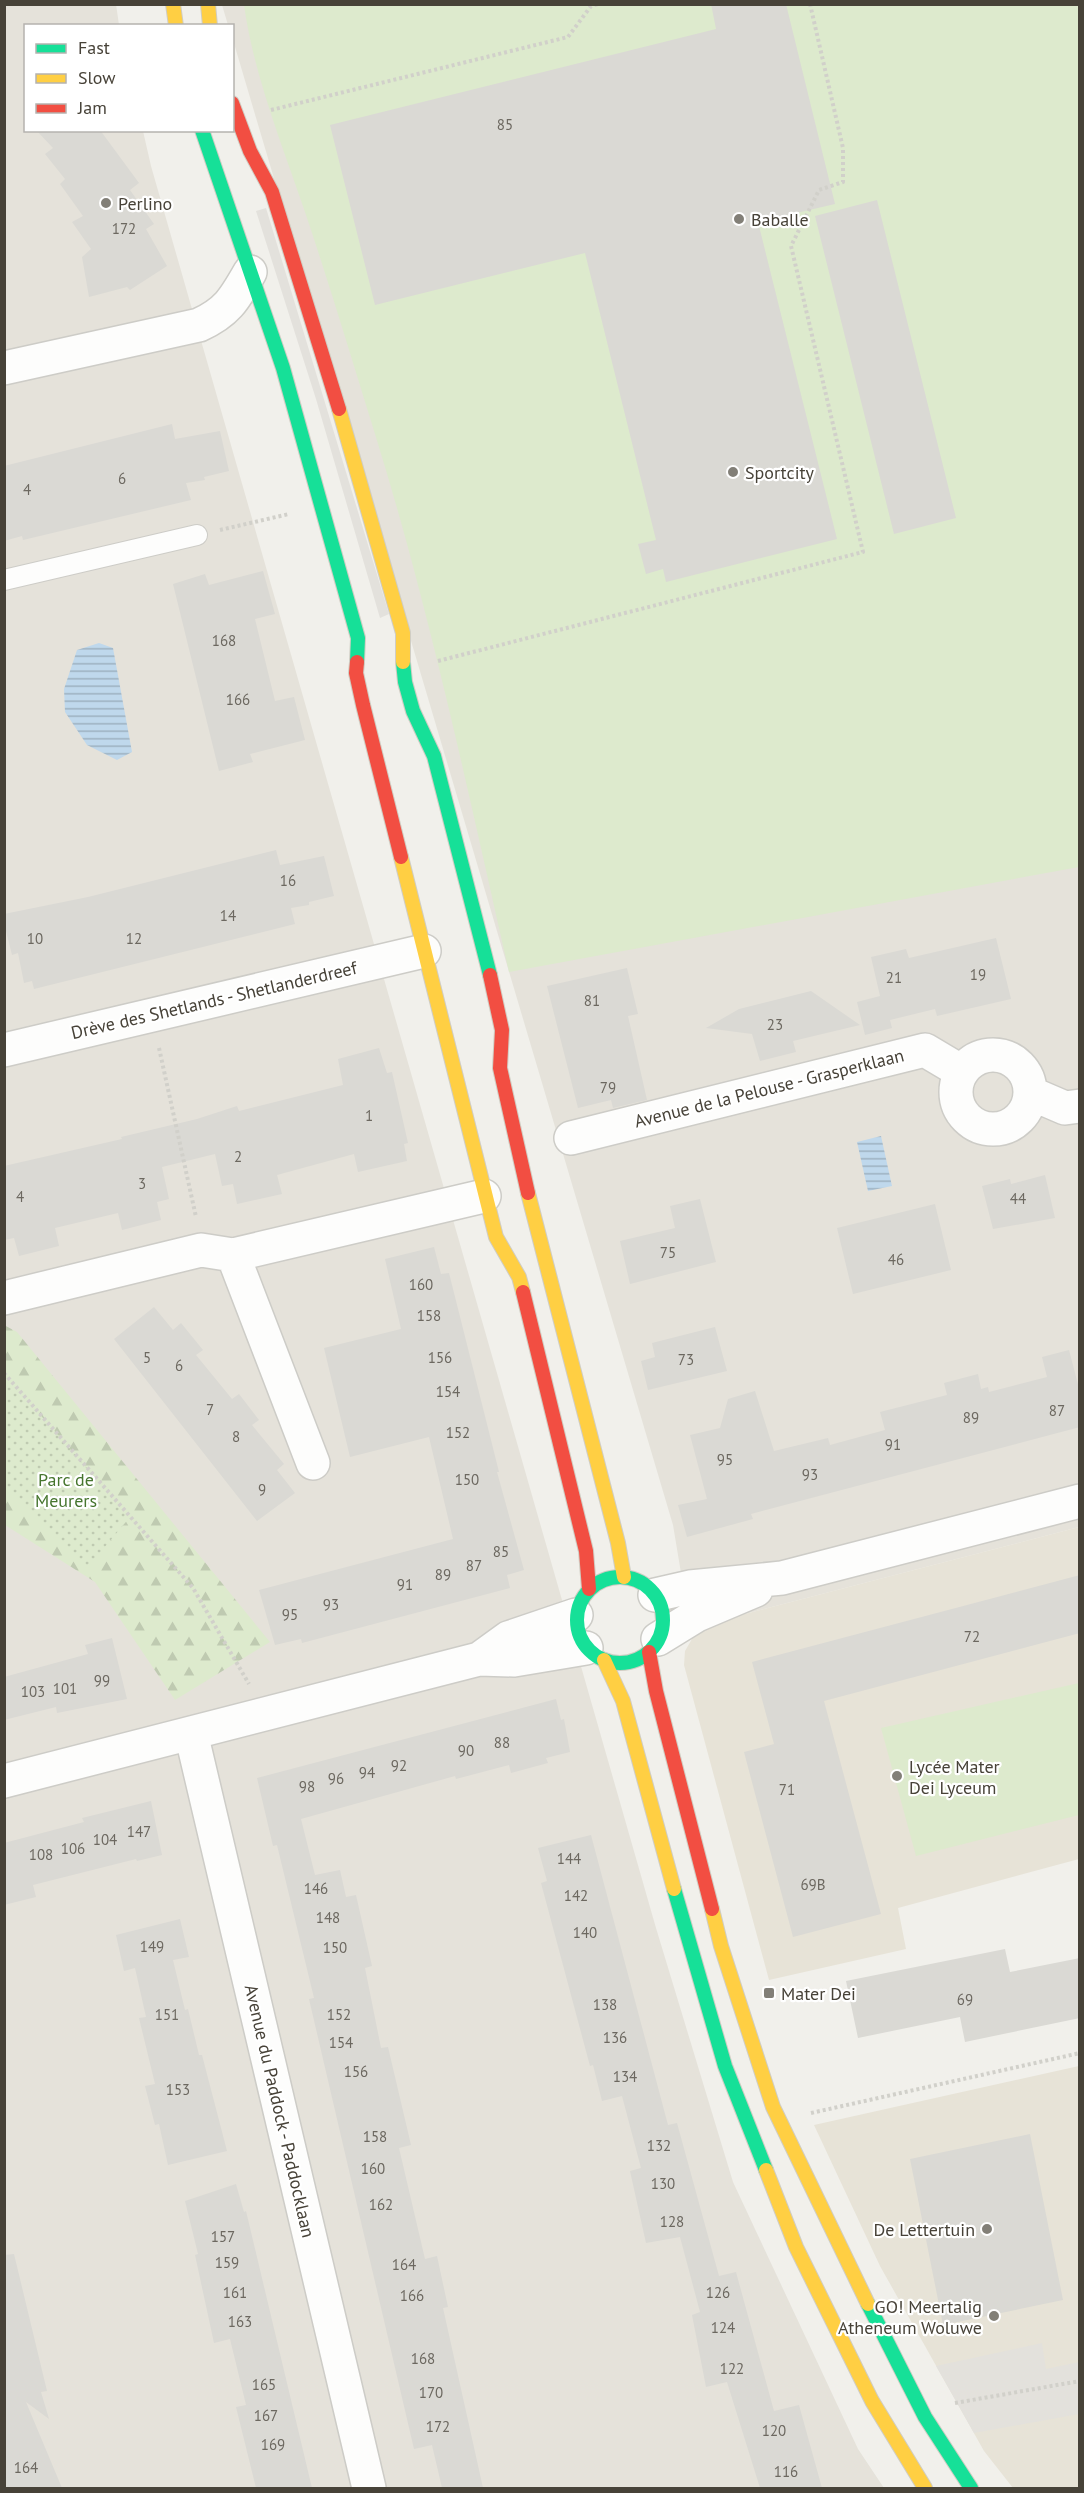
<svg xmlns="http://www.w3.org/2000/svg" width="1084" height="2493" font-family="'PT Sans',sans-serif">
<defs>
<pattern id="forest-firs" width="22" height="20" patternUnits="userSpaceOnUse" patternTransform="scale(1.5)"><rect width="22" height="20" fill="#ddeacd"/><path d="M5 1l3.5 6h-7zM16 11l3.5 6h-7z" fill="#bfcab1"/></pattern>
<pattern id="park-dots" width="8" height="8" patternUnits="userSpaceOnUse" patternTransform="scale(1.5)"><rect width="8" height="8" fill="#ddeacd"/><path d="M2 2h.1M6 6h.1" fill="none" stroke="#bfcab1" stroke-width="1.8" stroke-linecap="round"/></pattern>
<pattern id="water-rules" width="6" height="5" patternUnits="userSpaceOnUse" patternTransform="scale(1.5)"><rect width="6" height="5" fill="#bfd8ec"/><path d="M0 2.5h6" fill="none" stroke="#9db1c0"/></pattern>
</defs>
<rect width="100%" height="100%" fill="#f1f0eb"/>
<path fill="#e5e2da" d="M 116,4 L 119,25 L 26,26 L 26,130 L 143,131 L 151,166 L 656,1928 L 733,2182 L 858,2449 L 884,2488 L 5,2488 L 4,5 Z
M 222,5 L 1079,5 L 1079,1527 L 718,1621 L 692,1639 L 673,1525 L 233,40 L 232,26 L 228,25 Z"/>
<path fill="#e7e3d7" d="M 1079,1527 L 1079,1859 L 898,1908 L 906,1949 L 769,1980 L 684,1665 L 685,1651 L 692,1639 L 718,1621 Z
M 1079,2066 L 1079,2488 L 1013,2488 L 984,2451 L 880,2266 L 814,2125 Z"/>
<path fill="url(#forest-firs)" d="M 4,1325 L 17,1332 L 270,1642 L 175,1700 L 95,1582 L 5,1525 Z"/>
<path fill="url(#park-dots)" d="M 5,1377 L 7,1377 L 130,1517 L 88,1567 L 5,1485 Z"/>
<path fill="#ddeacd" d="M 244,5 L 1079,5 L 1079,867 L 509,972 C 468,792 430,611 375,434 C 352,360 330,286 305,212 C 282,144 254,76 244,5 Z
M 1079,1683 L 1079,1815 L 916,1856 L 881,1728 Z"/>
<path fill="#e3e1dc" d="M 266,208 L 389,614 L 380,618 L 316,399 L 256,211 Z
M 1042,2343 L 1046,2369 L 1079,2362 L 1079,2414 L 974,2433 L 936,2366 Z"/>
<path fill="url(#water-rules)" d="M 99,643 L 113,648 L 132,752 L 117,760 L 87,745 L 65,712 L 64,689 L 77,650 Z
M 881,1136 L 892,1186 L 868,1191 L 857,1142 Z"/>
<path fill="#dad9d4" d="M 711,4 L 786,4 L 835,204 L 758,222 L 837,539 L 666,582 L 663,569 L 646,574 L 638,544 L 656,540 L 585,253 L 375,305 L 330,125 L 716,29 Z
M 36,130 L 100,130 L 139,183 L 130,190 L 154,224 L 146,229 L 167,266 L 130,290 L 127,287 L 89,297 L 82,257 L 91,249 L 72,222 L 83,216 L 60,184 L 65,179 L 45,154 L 53,148 Z
M 877,200 L 956,518 L 894,534 L 815,216 Z
M 172,424 L 175,439 L 220,431 L 229,471 L 204,477 L 205,480 L 186,483 L 191,500 L 23,540 L 22,536 L 4,541 L 4,466 Z
M 263,571 L 275,614 L 255,619 L 275,701 L 294,697 L 305,740 L 250,754 L 253,762 L 219,771 L 173,584 L 205,574 L 209,585 Z
M 276,850 L 280,865 L 324,856 L 334,896 L 309,902 L 309,905 L 291,908 L 295,924 L 34,989 L 32,981 L 24,983 L 18,953 L 12,955 L 4,923 L 4,914 L 88,897 Z
M 996,938 L 1011,999 L 937,1016 L 935,1009 L 890,1020 L 892,1028 L 865,1035 L 857,1002 L 880,996 L 871,957 L 906,949 L 909,958 Z
M 627,968 L 638,1014 L 628,1016 L 647,1100 L 613,1108 L 611,1100 L 578,1108 L 547,986 Z
M 811,991 L 860,1025 L 793,1041 L 796,1052 L 760,1061 L 752,1034 L 706,1028 L 739,1009 Z
M 379,1048 L 387,1073 L 392,1072 L 408,1143 L 404,1144 L 407,1161 L 358,1172 L 354,1154 L 277,1175 L 282,1194 L 237,1204 L 233,1184 L 222,1186 L 215,1154 L 162,1167 L 169,1199 L 157,1202 L 161,1220 L 122,1230 L 118,1213 L 55,1228 L 59,1246 L 19,1256 L 14,1238 L 4,1240 L 4,1166 L 122,1139 L 121,1137 L 197,1119 L 237,1106 L 239,1111 L 343,1085 L 338,1059 Z
M 1045,1175 L 1055,1218 L 993,1229 L 982,1186 L 1010,1179 L 1011,1184 Z
M 700,1199 L 716,1262 L 630,1284 L 620,1241 L 675,1228 L 670,1206 Z
M 935,1204 L 951,1270 L 853,1294 L 837,1228 Z
M 434,1247 L 441,1274 L 449,1273 L 492,1444 L 499,1472 L 497,1472 L 524,1570 L 507,1575 L 510,1588 L 302,1643 L 301,1639 L 275,1645 L 259,1590 L 453,1539 L 429,1437 L 350,1457 L 324,1348 L 401,1329 L 385,1259 Z
M 154,1307 L 173,1330 L 181,1323 L 203,1350 L 196,1355 L 232,1399 L 239,1394 L 259,1420 L 252,1425 L 284,1464 L 277,1470 L 295,1493 L 257,1521 L 114,1339 Z
M 715,1327 L 727,1371 L 648,1390 L 641,1361 L 655,1357 L 652,1343 Z
M 1069,1350 L 1080,1392 L 1080,1427 L 751,1514 L 753,1519 L 687,1537 L 678,1505 L 707,1499 L 690,1435 L 720,1428 L 728,1399 L 755,1391 L 774,1451 L 828,1438 L 830,1445 L 885,1430 L 880,1412 L 947,1395 L 944,1383 L 978,1374 L 981,1389 L 988,1387 L 989,1392 L 1047,1377 L 1042,1357 Z
M 1080,1575 L 1080,1633 L 824,1701 L 881,1914 L 793,1937 L 744,1752 L 774,1744 L 752,1662 Z
M 112,1638 L 127,1699 L 57,1713 L 56,1707 L 4,1720 L 4,1677 L 88,1654 L 85,1645 Z
M 556,1699 L 561,1720 L 564,1719 L 570,1752 L 546,1758 L 548,1763 L 511,1773 L 509,1765 L 456,1779 L 455,1776 L 301,1819 L 315,1875 L 340,1870 L 346,1897 L 356,1895 L 372,1966 L 365,1968 L 381,2048 L 388,2047 L 411,2145 L 399,2148 L 425,2259 L 437,2256 L 448,2307 L 443,2308 L 483,2488 L 442,2488 L 432,2445 L 414,2449 L 309,1999 L 314,1998 L 277,1845 L 273,1846 L 257,1778 Z
M 151,1801 L 162,1855 L 137,1861 L 136,1859 L 33,1885 L 36,1897 L 4,1905 L 4,1843 L 84,1822 L 82,1818 Z
M 591,1835 L 668,2125 L 677,2123 L 719,2276 L 736,2272 L 774,2411 L 799,2405 L 822,2488 L 760,2488 L 727,2382 L 706,2387 L 692,2315 L 700,2312 L 680,2237 L 646,2243 L 630,2171 L 641,2168 L 622,2096 L 602,2101 L 593,2065 L 590,2066 L 541,1883 L 547,1881 L 538,1848 Z
M 180,1919 L 189,1957 L 173,1960 L 185,2010 L 188,2009 L 199,2055 L 202,2055 L 227,2151 L 168,2165 L 159,2124 L 155,2125 L 145,2086 L 155,2084 L 139,2018 L 146,2017 L 135,1968 L 124,1971 L 116,1935 Z
M 1005,1949 L 1010,1972 L 1080,1958 L 1080,2018 L 965,2042 L 960,2017 L 858,2038 L 846,1981 Z
M 1030,2134 L 1063,2300 L 943,2325 L 910,2159 Z
M 236,2184 L 244,2212 L 246,2211 L 312,2488 L 256,2488 L 236,2407 L 246,2405 L 230,2339 L 214,2343 L 195,2255 L 198,2254 L 185,2201 Z
M 14,2254 L 47,2391 L 41,2392 L 49,2419 L 26,2402 L 62,2488 L 4,2488 L 4,2255 Z"/>
<g fill="none" stroke-linecap="round" stroke-linejoin="round">
<g stroke="#cdccc7" stroke-width="22">
<path id="lane" d="M 4,580 L 197,535"/>
</g>
<g stroke="#cdccc7" stroke-width="36">
<path id="street" d="M 4,368 L 199,325 C 228,312 235,298 250,272
M 4,1050 L 424,951
M956 1092a37 37 0 1 1 74 0a37 37 0 1 1-74 0Z
M 1030,1093 L 1065,1108 L 1080,1106
M 571,1138 L 925,1050 L 962,1072
M 233,1255 L 313,1463
M 4,1298 L 201,1250 L 233,1255 L 484,1196
M 655,1595 L 690,1587 L 782,1578 L 1080,1501
M 658,1639 L 697,1615 L 756,1590
M 479,1659 L 508,1638 L 576,1615
M 191,1733 L 369,2488
M 4,1781 L 479,1659 L 514,1660 L 586,1648"/>
</g>
<g stroke="#d0cdc3" stroke-width="16">
<path id="fast" d="M 202,130 L 283,368 L 358,638 L 357,662
M 403,662 L 405,682 L 413,711 L 434,756 L 490,975
M577 1620a43 43 0 1 1 86 0a43 43 0 1 1-86 0Z
M 674,1889 L 725,2066 L 766,2170
M 868,2304 L 925,2417 L 971,2488"/>
</g>
<g stroke="#d0cdc3" stroke-width="16">
<path id="slow" d="M 173,4 L 176,26
M 208,4 L 210,26
M 339,409 L 403,633 L 403,662
M 401,857 L 496,1237 L 519,1277 L 523,1292
M 528,1193 L 618,1543 L 624,1577
M 604,1660 L 623,1701 L 674,1889
M 712,1909 L 721,1946 L 773,2107 L 868,2304
M 766,2170 L 796,2247 L 872,2401 L 925,2488"/>
</g>
<g stroke="#d0cdc3" stroke-width="16">
<path id="jam" d="M 232,103 L 250,151 L 272,192 L 339,409
M 357,662 L 356,673 L 363,705 L 401,857
M 490,975 L 502,1030 L 500,1068 L 528,1193
M 523,1292 L 586,1551 L 589,1589
M 649,1652 L 656,1691 L 712,1909"/>
</g>
<path stroke="#d1d0ca" stroke-width="4" stroke-dasharray="3 3" stroke-linecap="butt" d="M 271,110 L 568,37 L 591,6 L 599,4
M 220,530 L 289,514
M 438,661 L 863,552 L 791,246 L 819,190 L 843,182 L 843,148 L 810,4
M 159,1048 L 196,1217
M 4,1373 L 193,1588 L 249,1684
M 811,2113 L 1080,2053
M 955,2403 L 1080,2381"/>
<use href="#lane" stroke="#fdfdfc" stroke-width="20"/>
<use href="#street" stroke="#fdfdfc" stroke-width="33"/>
<use href="#fast" stroke="#16e098" stroke-width="14"/>
<use href="#slow" stroke="#ffcf43" stroke-width="14"/>
<use href="#jam" stroke="#f24e42" stroke-width="14"/>
</g>
<g fill="#827f77" stroke="#fff" stroke-width="2">
<circle cx="106" cy="203" r="6"/>
<circle cx="739" cy="219" r="6"/>
<circle cx="733" cy="472" r="6"/>
<circle cx="897" cy="1776" r="6"/>
<rect x="763" y="1987" width="12" height="12" rx="3"/>
<circle cx="987" cy="2229" r="6"/>
<circle cx="994" cy="2316" r="6"/>
</g>
<g text-anchor="middle" dominant-baseline="central" stroke-width="4.5" stroke-linejoin="round" paint-order="stroke">
<g font-size="15" fill="#6c6860">
<text x="505" y="124">85</text>
<text x="124" y="228">172</text>
<text x="122" y="478">6</text>
<text x="27" y="489">4</text>
<text x="224" y="640">168</text>
<text x="238" y="699">166</text>
<text x="288" y="880">16</text>
<text x="228" y="915">14</text>
<text x="35" y="938">10</text>
<text x="134" y="938">12</text>
<text x="978" y="974">19</text>
<text x="894" y="977">21</text>
<text x="592" y="1000">81</text>
<text x="775" y="1024">23</text>
<text x="608" y="1087">79</text>
<text x="369" y="1115">1</text>
<text x="238" y="1156">2</text>
<text x="142" y="1183">3</text>
<text x="20" y="1196">4</text>
<text x="1018" y="1198">44</text>
<text x="668" y="1252">75</text>
<text x="896" y="1259">46</text>
<text x="421" y="1284">160</text>
<text x="429" y="1315">158</text>
<text x="147" y="1357">5</text>
<text x="440" y="1357">156</text>
<text x="686" y="1359">73</text>
<text x="179" y="1365">6</text>
<text x="448" y="1391">154</text>
<text x="210" y="1409">7</text>
<text x="1057" y="1410">87</text>
<text x="971" y="1417">89</text>
<text x="458" y="1432">152</text>
<text x="236" y="1436">8</text>
<text x="893" y="1444">91</text>
<text x="725" y="1459">95</text>
<text x="810" y="1474">93</text>
<text x="467" y="1479">150</text>
<text x="262" y="1489">9</text>
<text x="501" y="1551">85</text>
<text x="474" y="1565">87</text>
<text x="443" y="1574">89</text>
<text x="405" y="1584">91</text>
<text x="331" y="1604">93</text>
<text x="290" y="1614">95</text>
<text x="972" y="1636">72</text>
<text x="102" y="1680">99</text>
<text x="65" y="1688">101</text>
<text x="33" y="1691">103</text>
<text x="502" y="1742">88</text>
<text x="466" y="1750">90</text>
<text x="399" y="1765">92</text>
<text x="367" y="1772">94</text>
<text x="336" y="1778">96</text>
<text x="307" y="1786">98</text>
<text x="787" y="1789">71</text>
<text x="139" y="1831">147</text>
<text x="105" y="1839">104</text>
<text x="73" y="1848">106</text>
<text x="41" y="1854">108</text>
<text x="569" y="1858">144</text>
<text x="813" y="1884">69B</text>
<text x="316" y="1888">146</text>
<text x="576" y="1895">142</text>
<text x="328" y="1917">148</text>
<text x="585" y="1932">140</text>
<text x="152" y="1946">149</text>
<text x="335" y="1947">150</text>
<text x="965" y="1999">69</text>
<text x="605" y="2004">138</text>
<text x="167" y="2014">151</text>
<text x="339" y="2014">152</text>
<text x="615" y="2037">136</text>
<text x="341" y="2042">154</text>
<text x="356" y="2071">156</text>
<text x="625" y="2076">134</text>
<text x="178" y="2089">153</text>
<text x="375" y="2136">158</text>
<text x="659" y="2145">132</text>
<text x="373" y="2168">160</text>
<text x="663" y="2183">130</text>
<text x="381" y="2204">162</text>
<text x="672" y="2221">128</text>
<text x="223" y="2236">157</text>
<text x="227" y="2262">159</text>
<text x="404" y="2264">164</text>
<text x="235" y="2292">161</text>
<text x="718" y="2292">126</text>
<text x="412" y="2295">166</text>
<text x="240" y="2321">163</text>
<text x="723" y="2327">124</text>
<text x="423" y="2358">168</text>
<text x="732" y="2368">122</text>
<text x="264" y="2384">165</text>
<text x="431" y="2392">170</text>
<text x="266" y="2415">167</text>
<text x="438" y="2426">172</text>
<text x="774" y="2430">120</text>
<text x="273" y="2444">169</text>
<text x="26" y="2467">164</text>
<text x="786" y="2471">116</text>
</g>
<g font-size="18" fill="#474238" stroke="#fff" text-anchor="start">
<text x="118" y="203">Perlino</text>
<text x="751" y="219">Baballe</text>
<text x="745" y="472">Sportcity</text>
<text x="909" y="1766">Lycée Mater<tspan x="909" dy="21">Dei Lyceum</tspan></text>
<text x="781" y="1993">Mater Dei</text>
<text x="975" y="2229" text-anchor="end">De Lettertuin</text>
<text x="982" y="2306" text-anchor="end">GO! Meertalig<tspan x="982" dy="21">Atheneum Woluwe</tspan></text>
</g>
<g font-size="18" fill="#474238" stroke="#fff">
<text transform="translate(214 1000) rotate(-13)">Drève des Shetlands - Shetlanderdreef</text>
<text transform="translate(769 1088) rotate(-14)">Avenue de la Pelouse - Grasperklaan</text>
<text transform="translate(280 2111) rotate(77)">Avenue du Paddock - Paddocklaan</text>
</g>
<g font-size="18" fill="#46752e" stroke="#fff">
<text x="66" y="1479">Parc de<tspan x="66" dy="21">Meurers</tspan></text>
</g>
</g>
<rect width="1084" height="2493" fill="none" stroke="#474238" stroke-width="12"/>
<rect x="24" y="24" width="210" height="108" fill="#ffffff" stroke="#b5b3af" stroke-width="1.5"/>
<rect x="36" y="44" width="30" height="9" fill="#16e098" stroke="#b5b3af" stroke-width="1.5"/>
<text x="78" y="54" font-size="18" fill="#474238">Fast</text>
<rect x="36" y="74" width="30" height="9" fill="#ffcf43" stroke="#b5b3af" stroke-width="1.5"/>
<text x="78" y="84" font-size="18" fill="#474238">Slow</text>
<rect x="36" y="104" width="30" height="9" fill="#f24e42" stroke="#b5b3af" stroke-width="1.5"/>
<text x="78" y="114" font-size="18" fill="#474238">Jam</text>
</svg>
